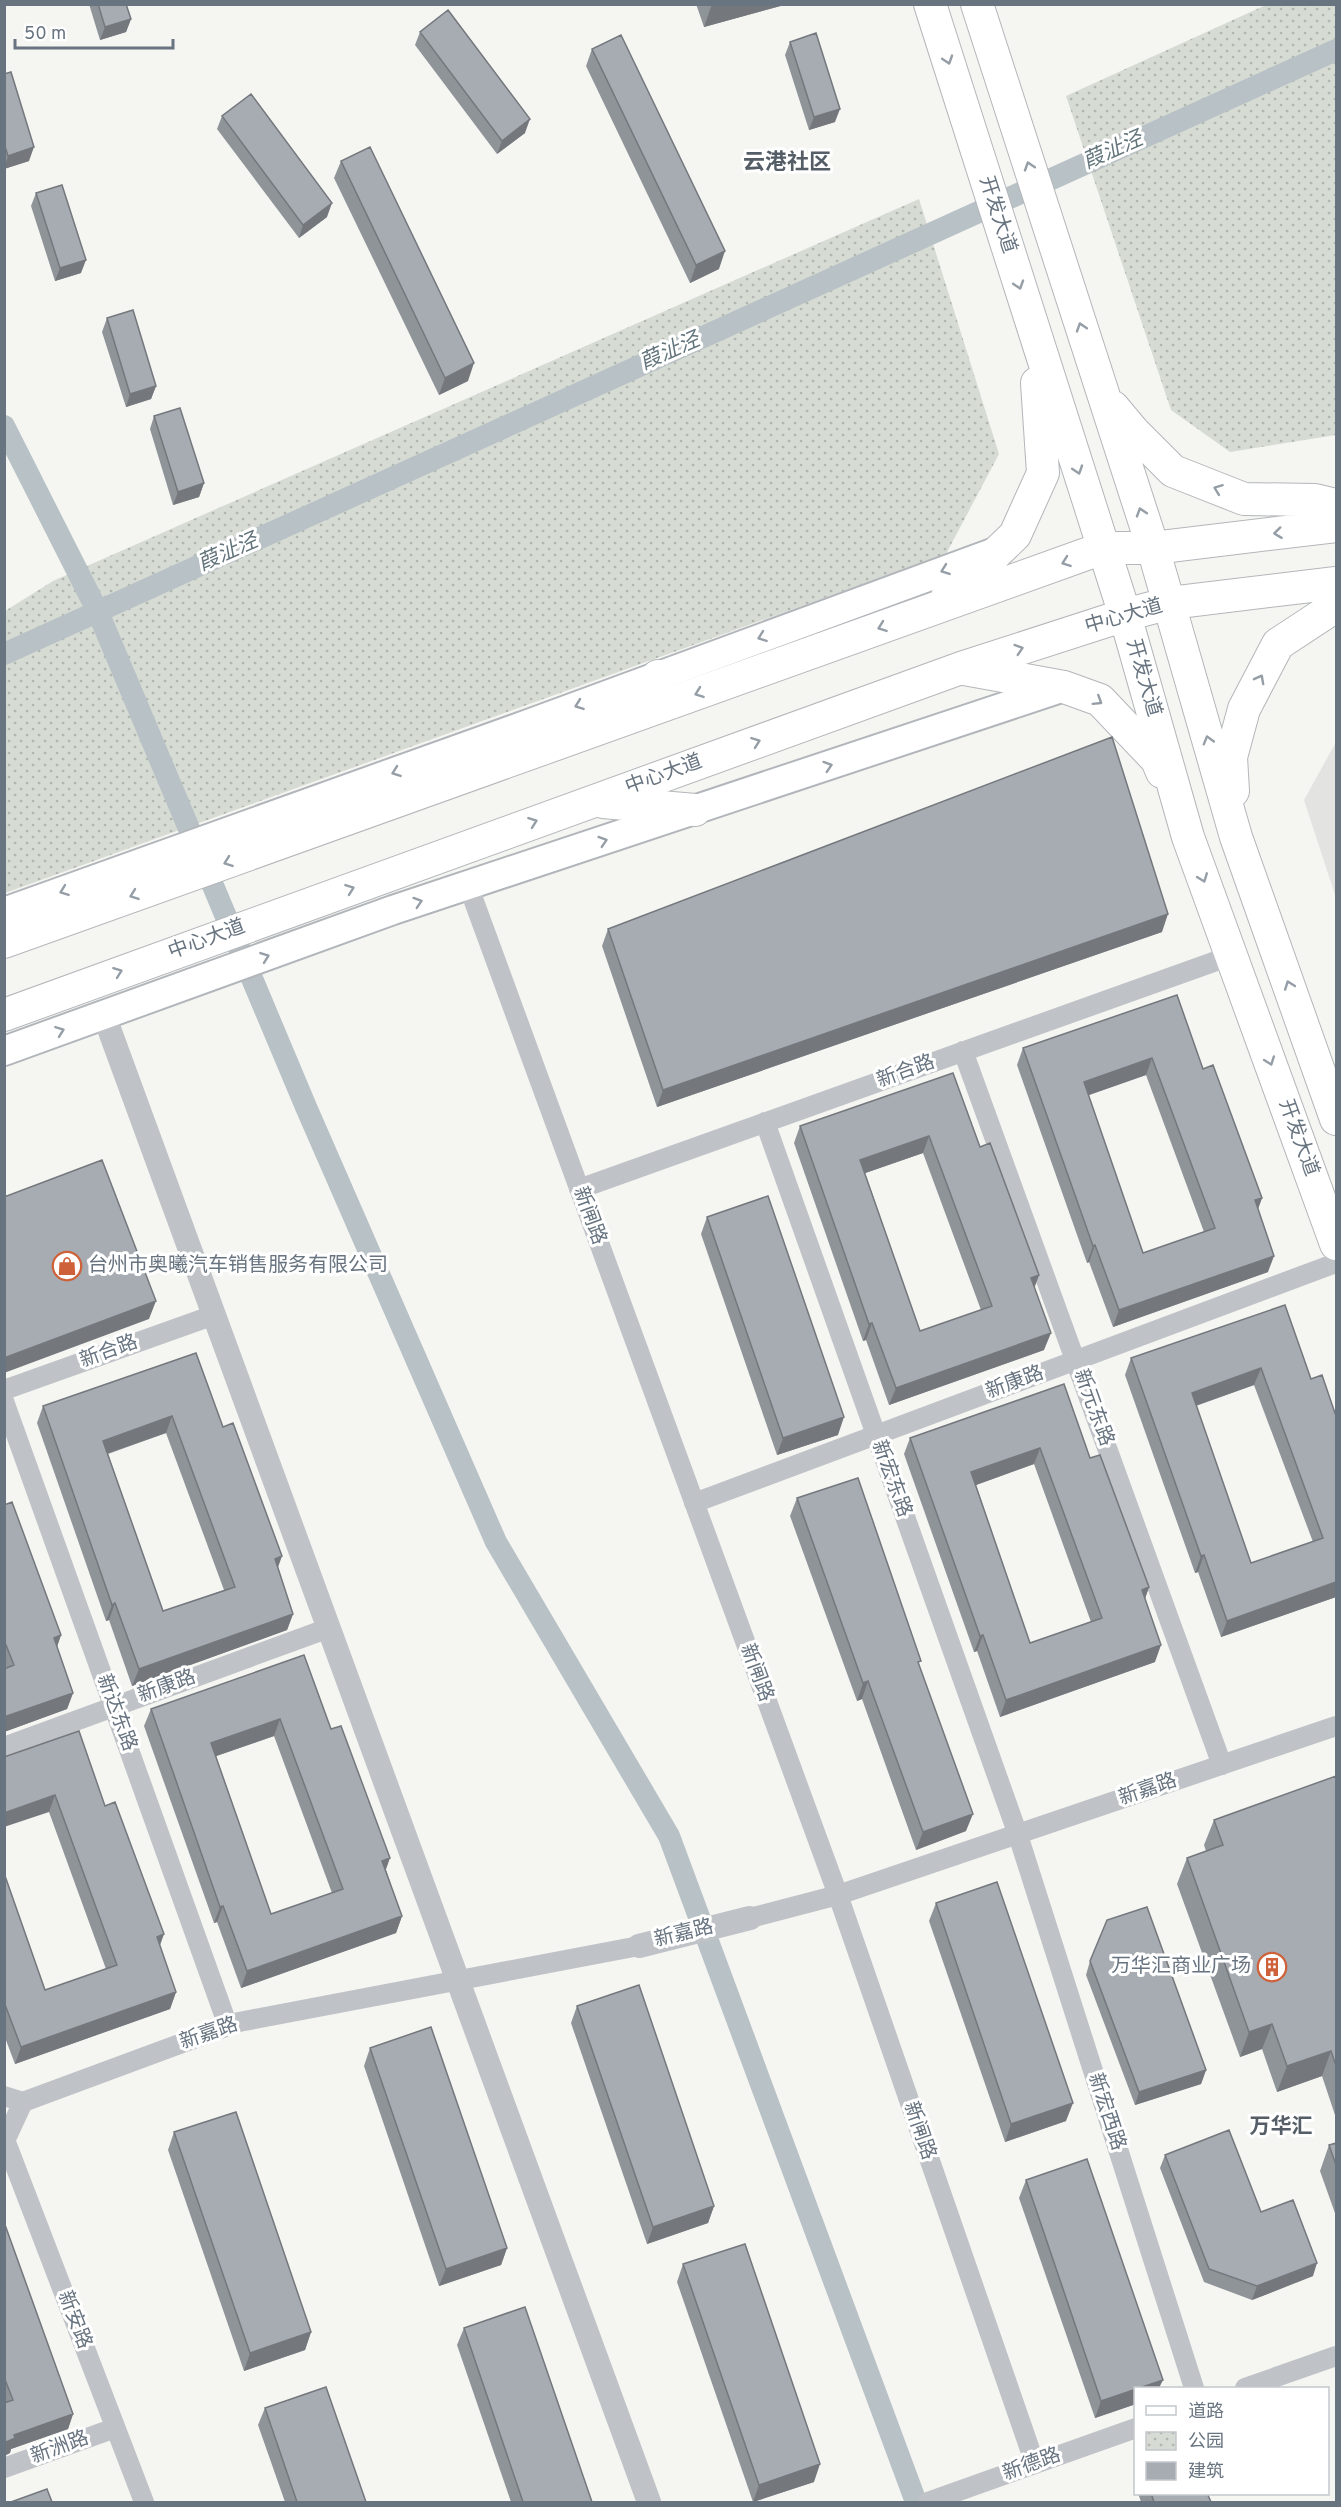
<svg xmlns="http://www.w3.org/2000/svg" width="1341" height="2507" font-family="Overpass,'Noto Sans SC',sans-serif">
<defs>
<pattern id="park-dots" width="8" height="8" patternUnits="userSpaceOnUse" patternTransform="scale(1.5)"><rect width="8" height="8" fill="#d6dbd4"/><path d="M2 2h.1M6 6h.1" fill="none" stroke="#b1b6b1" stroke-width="1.8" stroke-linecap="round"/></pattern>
</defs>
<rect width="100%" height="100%" fill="#f5f5f2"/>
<path fill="#e3e4e2" d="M 1336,742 L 1336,898 L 1304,800 Z"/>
<path fill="url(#park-dots)" d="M 1268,4 L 1336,5 L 1336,435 L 1230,452 L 1171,410 L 1066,96 Z
M 919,199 L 999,454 L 946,554 L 5,893 L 5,611 L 53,581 Z"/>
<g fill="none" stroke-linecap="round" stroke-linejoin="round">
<path stroke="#b8c1c5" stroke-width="22" d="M 4,426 L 98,612 L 306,1107 L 496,1542 L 669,1836 L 916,2502
M 4,654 L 1336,50"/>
<g stroke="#b2b6ba" stroke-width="32">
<path id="secondary" d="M 4,912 L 531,723 L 998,551
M 4,1051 L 393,910 L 1064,687"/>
</g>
<g stroke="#b3b6ba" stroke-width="34">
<path id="primary" d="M 930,4 L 1125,615 L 1188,837 L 1336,1244
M 977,4 L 1153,548 L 1236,837 L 1336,1119
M 1113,407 L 1133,431 L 1173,471 L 1244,499 L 1315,500 L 1336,505
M 947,597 L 968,580 L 1015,535 L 1043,473 L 1037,383
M 964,669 L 1064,687 L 1100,700 L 1157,760 L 1162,772
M 614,719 L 658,676
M 1233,791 L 1231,757 L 1244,709 L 1278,644 L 1336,606
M 603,802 L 695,810
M 4,942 L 1103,548 L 1153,548 L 1336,526
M 4,1015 L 961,668 L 1125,615 L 1170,603 L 1336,583"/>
</g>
<path stroke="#bfc2c6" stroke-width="20" d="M 468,885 L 838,1895 L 1035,2464
M 963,1051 L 1222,1765
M 765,1122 L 1018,1835 L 1194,2388
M 579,1189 L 1233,955
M 4,1390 L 214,1315
M 4,1401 L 228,2026
M 694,1503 L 1336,1263
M 4,1747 L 329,1628
M 750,1918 L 838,1895 L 1336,1726
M 4,2096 L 23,2102 L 239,2022 L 639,1946
M 4,2137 L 144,2502
M 4,2143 L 23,2102
M 1245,2388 L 1336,2356
M 4,2468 L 115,2428
M 928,2502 L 1136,2428"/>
<path stroke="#bfc2c6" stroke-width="24" d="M 104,1015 L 649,2502
M 639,1946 L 750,1918"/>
<use href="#secondary" stroke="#fff" stroke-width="28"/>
<use href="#primary" stroke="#fff" stroke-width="32"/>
</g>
<path fill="#8f9499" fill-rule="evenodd" d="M 89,4 L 126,4 L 131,19 L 126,32 L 100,40 Z
M 696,4 L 788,4 L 704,27 Z
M 420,32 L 525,133 L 497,154 L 415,45 Z
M 790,42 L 835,122 L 809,130 L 785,55 Z
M 592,49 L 719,269 L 690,283 L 586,66 Z
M 4,74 L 29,161 L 4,169 Z
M 222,116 L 327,217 L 299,238 L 217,129 Z
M 341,161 L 468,381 L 439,395 L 334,178 Z
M 36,193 L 81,273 L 55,281 L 31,206 Z
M 107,318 L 156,386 L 151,399 L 126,407 L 102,332 Z
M 154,416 L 204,483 L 199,497 L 173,505 L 150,429 Z
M 608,929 L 1162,932 L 657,1107 L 602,946 Z
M 1177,995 L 1203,1069 L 1262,1198 L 1258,1209 L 1268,1272 L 1113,1327 L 1089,1262 L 1087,1263 L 1017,1065 L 1023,1048 ZM 1146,1075 L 1204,1232 L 1143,1253 L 1088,1095 Z
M 953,1073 L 980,1147 L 1039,1275 L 1034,1287 L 1044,1350 L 889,1405 L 866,1340 L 863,1341 L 794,1143 L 800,1126 ZM 923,1153 L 981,1310 L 920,1331 L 865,1173 Z
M 707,1217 L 838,1435 L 777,1455 L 701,1234 Z
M 1285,1305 L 1336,1597 L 1221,1637 L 1198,1572 L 1195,1573 L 1125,1375 L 1131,1358 ZM 1254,1385 L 1313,1542 L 1251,1563 L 1196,1406 Z
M 196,1353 L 223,1427 L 278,1567 L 293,1614 L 287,1630 L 132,1686 L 109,1620 L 106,1621 L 37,1423 L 43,1406 ZM 166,1433 L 224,1590 L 163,1611 L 108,1454 Z
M 1064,1384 L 1090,1458 L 1149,1587 L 1145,1599 L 1155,1662 L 1000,1717 L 977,1651 L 974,1652 L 904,1454 L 910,1438 ZM 1034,1464 L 1091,1622 L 1030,1643 L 976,1485 Z
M 797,1498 L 919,1666 L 966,1831 L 916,1850 L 862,1699 L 857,1701 L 790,1516 Z
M 4,1505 L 61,1635 L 57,1647 L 73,1693 L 67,1709 L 4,1732 Z
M 304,1655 L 331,1729 L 386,1870 L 402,1916 L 396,1933 L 241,1988 L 217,1922 L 214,1923 L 144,1726 L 151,1709 ZM 274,1736 L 332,1893 L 271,1914 L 216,1756 Z
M 4,1757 L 105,1806 L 160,1946 L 176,1992 L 170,2009 L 15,2064 L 4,2035 L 4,1873 L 45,1990 L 106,1969 L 49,1812 Z
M 1336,1776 L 1336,2118 L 1322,2076 L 1277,2092 L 1262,2049 L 1240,2057 L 1177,1884 L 1187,1858 L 1206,1851 L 1204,1845 L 1214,1820 Z
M 936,1903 L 1066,2121 L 1005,2142 L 929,1921 Z
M 1090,1961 L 1206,2070 L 1201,2084 L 1135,2105 L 1086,1975 Z
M 577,2006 L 714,2206 L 708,2223 L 647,2244 L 571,2023 Z
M 370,2048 L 507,2248 L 501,2265 L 439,2286 L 364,2066 Z
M 174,2132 L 311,2332 L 305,2350 L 244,2371 L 168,2150 Z
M 1336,2143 L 1336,2216 L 1320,2171 L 1329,2145 Z
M 1165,2155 L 1261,2212 L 1313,2276 L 1252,2300 L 1204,2282 L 1160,2168 Z
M 1026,2180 L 1136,2388 L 1136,2404 L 1095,2418 L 1019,2198 Z
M 4,2222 L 73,2414 L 68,2429 L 11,2449 L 10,2453 L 4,2456 Z
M 683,2264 L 814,2482 L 753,2502 L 677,2282 Z
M 464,2328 L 592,2502 L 511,2502 L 457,2345 Z
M 265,2408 L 366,2502 L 285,2502 L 258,2425 Z
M 1138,2493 L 1207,2493 L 1211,2502 L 1141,2502 Z"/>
<path fill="#74787d" d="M 712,4 L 788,4 L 704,27 Z
M 131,19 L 126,32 L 100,40 L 105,27 Z
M 840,109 L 835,122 L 809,130 L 814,117 Z
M 530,119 L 525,133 L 497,154 L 502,141 Z
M 34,147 L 29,161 L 4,169 L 8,156 Z
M 332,203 L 327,217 L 299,238 L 303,225 Z
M 725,251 L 719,269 L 690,283 L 696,265 Z
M 86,260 L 81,273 L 55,281 L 60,268 Z
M 474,363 L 468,381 L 439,395 L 445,378 Z
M 156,386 L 151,399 L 126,407 L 130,394 Z
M 204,483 L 199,497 L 173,505 L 178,492 Z
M 1168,914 L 1162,932 L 657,1107 L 663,1090 Z
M 1152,1058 L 1146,1075 L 1078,1099 L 1084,1082 Z
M 929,1136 L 923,1153 L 854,1177 L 860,1160 Z
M 1262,1198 L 1256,1214 L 1255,1200 Z
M 1095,1245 L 1089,1262 L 1087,1263 L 1093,1246 Z
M 1274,1256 L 1268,1272 L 1113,1327 L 1119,1310 Z
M 1039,1275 L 1033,1292 L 1031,1278 Z
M 156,1301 L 149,1319 L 4,1373 L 4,1358 Z
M 872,1323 L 866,1340 L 863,1341 L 869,1324 Z
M 1051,1333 L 1044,1350 L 889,1405 L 896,1388 Z
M 1261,1368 L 1254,1385 L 1186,1409 L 1192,1393 Z
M 172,1416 L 166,1433 L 97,1457 L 103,1441 Z
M 844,1417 L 838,1435 L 777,1455 L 783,1438 Z
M 1040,1448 L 1034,1464 L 965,1489 L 971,1472 Z
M 1204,1555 L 1198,1572 L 1195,1573 L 1201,1556 Z
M 282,1556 L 276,1573 L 275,1559 Z
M 1336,1582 L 1336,1597 L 1221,1637 L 1227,1621 Z
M 1149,1587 L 1143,1604 L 1142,1590 Z
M 115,1603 L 109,1620 L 106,1621 L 112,1605 Z
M 293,1614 L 287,1630 L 132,1686 L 139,1669 Z
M 61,1635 L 55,1652 L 54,1638 Z
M 983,1635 L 977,1651 L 974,1652 L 980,1636 Z
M 1161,1645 L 1155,1662 L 1000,1717 L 1006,1700 Z
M 868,1681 L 862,1699 L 857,1701 L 863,1683 Z
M 73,1693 L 67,1709 L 4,1732 L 4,1717 Z
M 280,1719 L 274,1736 L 205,1760 L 211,1743 Z
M 55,1795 L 49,1812 L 4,1827 L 4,1813 Z
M 973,1814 L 966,1831 L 916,1850 L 923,1832 Z
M 390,1858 L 384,1875 L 382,1861 Z
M 223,1906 L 217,1922 L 214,1923 L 220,1907 Z
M 402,1916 L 396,1933 L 241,1988 L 247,1971 Z
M 164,1934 L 158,1951 L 157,1937 Z
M 176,1992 L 170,2009 L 15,2064 L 21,2047 Z
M 1272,2024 L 1262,2049 L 1240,2057 L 1249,2032 Z
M 1331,2051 L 1322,2076 L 1277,2092 L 1287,2066 Z
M 1206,2070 L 1201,2084 L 1135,2105 L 1139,2092 Z
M 1073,2103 L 1066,2121 L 1005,2142 L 1011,2124 Z
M 714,2206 L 708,2223 L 647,2244 L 653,2227 Z
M 507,2248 L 501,2265 L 439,2286 L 446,2269 Z
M 1317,2263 L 1313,2276 L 1252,2300 L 1257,2286 Z
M 311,2332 L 305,2350 L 244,2371 L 250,2353 Z
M 1163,2380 L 1159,2388 L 1137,2388 Z
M 1136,2389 L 1136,2404 L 1095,2418 L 1101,2401 Z
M 73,2414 L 68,2429 L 11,2449 L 10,2453 L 4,2456 L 4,2443 L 14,2435 Z
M 820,2464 L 814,2482 L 753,2502 L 759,2485 Z"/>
<path fill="#a6acb2" stroke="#74787d" stroke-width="1.5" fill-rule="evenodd" d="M 98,4 L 126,4 L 131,19 L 105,27 Z
M 448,10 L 530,119 L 502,141 L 420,32 Z
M 816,33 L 840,109 L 814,117 L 790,42 Z
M 621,35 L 725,251 L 696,265 L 592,49 Z
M 11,72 L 34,147 L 8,156 L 4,143 L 4,74 Z
M 251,94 L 332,203 L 303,225 L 222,116 Z
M 370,147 L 474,363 L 445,378 L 341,161 Z
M 62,185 L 86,260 L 60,268 L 36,193 Z
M 133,310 L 156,386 L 130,394 L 107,318 Z
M 180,408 L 204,483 L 178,492 L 154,416 Z
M 1112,737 L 1168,914 L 663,1090 L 608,929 Z
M 1177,995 L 1203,1069 L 1213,1065 L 1262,1198 L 1255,1200 L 1274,1256 L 1119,1310 L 1095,1245 L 1093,1246 L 1023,1048 ZM 1152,1058 L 1215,1228 L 1143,1253 L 1084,1082 Z
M 953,1073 L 980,1147 L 990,1143 L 1039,1275 L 1031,1278 L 1051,1333 L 896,1388 L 872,1323 L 869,1324 L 800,1126 ZM 929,1136 L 992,1306 L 920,1331 L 860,1160 Z
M 102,1160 L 156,1301 L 4,1358 L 4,1197 Z
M 768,1196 L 844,1417 L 783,1438 L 707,1217 Z
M 1285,1305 L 1311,1379 L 1322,1375 L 1336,1416 L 1336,1582 L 1227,1621 L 1204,1555 L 1201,1556 L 1131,1358 ZM 1261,1368 L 1323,1538 L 1251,1563 L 1192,1393 Z
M 196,1353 L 223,1427 L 233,1423 L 282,1556 L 275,1559 L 293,1614 L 139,1669 L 115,1603 L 112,1605 L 43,1406 ZM 172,1416 L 235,1587 L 163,1611 L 103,1441 Z
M 1064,1384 L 1090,1458 L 1100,1455 L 1149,1587 L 1142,1590 L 1161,1645 L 1006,1700 L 983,1635 L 980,1636 L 910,1438 ZM 1040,1448 L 1102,1618 L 1030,1643 L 971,1472 Z
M 858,1478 L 921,1661 L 918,1662 L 973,1814 L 923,1832 L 868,1681 L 863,1683 L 797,1498 Z
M 12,1502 L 61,1635 L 54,1638 L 73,1693 L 4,1717 L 4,1669 L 14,1665 L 4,1640 L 4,1505 Z
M 304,1655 L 331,1729 L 341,1726 L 390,1858 L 382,1861 L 402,1916 L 247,1971 L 223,1906 L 220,1907 L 151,1709 ZM 280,1719 L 343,1889 L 271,1914 L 211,1743 Z
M 79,1731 L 105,1806 L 115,1802 L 164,1934 L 157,1937 L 176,1992 L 21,2047 L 4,2002 L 4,1873 L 45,1990 L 117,1965 L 55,1795 L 4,1813 L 4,1757 Z
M 1336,1776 L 1336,2066 L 1331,2051 L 1287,2066 L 1272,2024 L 1249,2032 L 1187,1858 L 1223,1845 L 1214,1820 Z
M 997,1882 L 1073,2103 L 1011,2124 L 936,1903 Z
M 1147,1907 L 1206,2070 L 1139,2092 L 1090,1961 L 1107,1920 Z
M 639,1985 L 714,2206 L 653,2227 L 577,2006 Z
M 431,2027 L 507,2248 L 446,2269 L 370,2048 Z
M 236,2112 L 311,2332 L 250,2353 L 174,2132 Z
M 1229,2130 L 1261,2212 L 1293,2200 L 1317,2263 L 1257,2286 L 1209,2269 L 1165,2155 Z
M 1336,2143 L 1336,2165 L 1329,2145 Z
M 1087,2159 L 1163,2380 L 1101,2401 L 1026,2180 Z
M 4,2222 L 73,2414 L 14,2435 L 15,2438 L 4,2443 L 4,2403 L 13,2400 L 4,2377 Z
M 745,2244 L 820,2464 L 759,2485 L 683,2264 Z
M 525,2307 L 592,2502 L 523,2502 L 464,2328 Z
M 326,2387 L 366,2502 L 297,2502 L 265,2408 Z
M 47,2489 L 52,2502 L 11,2502 Z
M 1151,2493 L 1207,2493 L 1211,2502 L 1154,2502 Z"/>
<defs><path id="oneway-chevron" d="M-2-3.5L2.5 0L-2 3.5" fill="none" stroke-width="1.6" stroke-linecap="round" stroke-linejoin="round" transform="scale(1.5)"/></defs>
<g stroke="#959ea6">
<use href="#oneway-chevron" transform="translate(948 60) rotate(72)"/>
<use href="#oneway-chevron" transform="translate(1029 166) rotate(-108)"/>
<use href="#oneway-chevron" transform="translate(1019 285) rotate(72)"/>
<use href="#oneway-chevron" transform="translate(1081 327) rotate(-108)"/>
<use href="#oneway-chevron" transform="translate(1078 470) rotate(72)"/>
<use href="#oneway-chevron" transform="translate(1218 489) rotate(-159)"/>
<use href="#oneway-chevron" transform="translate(1141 512) rotate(-108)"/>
<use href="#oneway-chevron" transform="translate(1278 533) rotate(173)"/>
<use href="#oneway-chevron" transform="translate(1066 562) rotate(160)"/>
<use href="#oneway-chevron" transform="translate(945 570) rotate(160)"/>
<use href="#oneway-chevron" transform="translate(882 627) rotate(160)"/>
<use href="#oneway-chevron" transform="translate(762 637) rotate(160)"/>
<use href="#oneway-chevron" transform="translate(1019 649) rotate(-18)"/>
<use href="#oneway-chevron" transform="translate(1260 679) rotate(-62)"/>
<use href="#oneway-chevron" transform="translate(699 693) rotate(160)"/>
<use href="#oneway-chevron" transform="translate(1098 701) rotate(32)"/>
<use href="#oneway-chevron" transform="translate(579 705) rotate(160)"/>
<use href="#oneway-chevron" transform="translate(1208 740) rotate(-106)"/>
<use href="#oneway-chevron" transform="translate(756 742) rotate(-20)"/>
<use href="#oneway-chevron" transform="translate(828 766) rotate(-18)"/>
<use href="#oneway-chevron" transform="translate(396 772) rotate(160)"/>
<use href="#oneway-chevron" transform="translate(533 822) rotate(-20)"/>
<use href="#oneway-chevron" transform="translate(603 841) rotate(-18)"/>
<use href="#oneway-chevron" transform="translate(228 862) rotate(160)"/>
<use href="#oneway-chevron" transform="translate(1203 878) rotate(69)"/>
<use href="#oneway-chevron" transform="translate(350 889) rotate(-20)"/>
<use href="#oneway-chevron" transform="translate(64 891) rotate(160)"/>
<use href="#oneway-chevron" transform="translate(134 895) rotate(160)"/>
<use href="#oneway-chevron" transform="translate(418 902) rotate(-18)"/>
<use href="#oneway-chevron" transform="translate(265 957) rotate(-20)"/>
<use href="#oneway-chevron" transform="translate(118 972) rotate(-20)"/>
<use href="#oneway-chevron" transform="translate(1289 985) rotate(-110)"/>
<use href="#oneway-chevron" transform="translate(60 1031) rotate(-20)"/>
<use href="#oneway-chevron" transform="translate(1270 1061) rotate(70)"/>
</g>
<defs>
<g id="shop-ring" transform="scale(1.5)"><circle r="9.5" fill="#fff" stroke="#ce6139" stroke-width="1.5"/><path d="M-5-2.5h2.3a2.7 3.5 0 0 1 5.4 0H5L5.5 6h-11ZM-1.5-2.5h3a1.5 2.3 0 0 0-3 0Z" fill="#ce6139"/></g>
<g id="building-ring" transform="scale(1.5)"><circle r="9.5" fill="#fff" stroke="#ce6139" stroke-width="1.5"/><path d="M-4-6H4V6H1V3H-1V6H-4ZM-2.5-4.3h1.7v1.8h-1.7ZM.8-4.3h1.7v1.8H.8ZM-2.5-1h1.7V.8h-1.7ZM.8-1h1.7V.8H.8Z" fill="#ce6139"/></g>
</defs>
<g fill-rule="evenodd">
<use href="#shop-ring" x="67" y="1266"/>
<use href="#building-ring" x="1272" y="1967"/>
</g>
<g text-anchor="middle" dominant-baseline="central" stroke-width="6" stroke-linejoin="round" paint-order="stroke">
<g font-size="20" fill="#687480" stroke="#fff">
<text transform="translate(997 215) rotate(72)">开发大道</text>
<text transform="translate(1124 617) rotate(-16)">中心大道</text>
<text transform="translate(1143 678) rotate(74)">开发大道</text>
<text transform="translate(664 775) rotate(-20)">中心大道</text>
<text transform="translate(207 940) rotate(-20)">中心大道</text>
<text transform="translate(906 1072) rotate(-20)">新合路</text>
<text transform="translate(1298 1138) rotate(70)">开发大道</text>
<text transform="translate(589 1216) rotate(70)">新闸路</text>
<text transform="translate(109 1352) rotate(-20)">新合路</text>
<text transform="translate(1015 1383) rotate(-20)">新康路</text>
<text transform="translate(1093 1408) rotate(70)">新元东路</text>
<text transform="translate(891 1479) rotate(70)">新宏东路</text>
<text transform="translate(756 1673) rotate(70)">新闸路</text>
<text transform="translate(167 1687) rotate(-20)">新康路</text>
<text transform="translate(116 1713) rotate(70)">新达东路</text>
<text transform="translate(1148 1790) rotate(-19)">新嘉路</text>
<text transform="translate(684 1934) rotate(-14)">新嘉路</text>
<text transform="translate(209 2034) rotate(-19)">新嘉路</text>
<text transform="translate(1106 2112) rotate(72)">新宏西路</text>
<text transform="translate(919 2131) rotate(71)">新闸路</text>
<text transform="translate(74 2320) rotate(69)">新安路</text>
<text transform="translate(60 2448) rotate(-20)">新洲路</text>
<text transform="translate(1032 2465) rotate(-20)">新德路</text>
</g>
<g font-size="20" fill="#687480" stroke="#fff" text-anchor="start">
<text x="88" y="1266">台州市奥曦汽车销售服务有限公司</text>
<text x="1251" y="1967" text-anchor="end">万华汇商业广场</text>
</g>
<g font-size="21" font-style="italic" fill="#63757c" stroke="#fff">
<text transform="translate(1113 151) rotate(-24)">葭沚泾</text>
<text transform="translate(670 352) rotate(-24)">葭沚泾</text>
<text transform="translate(228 553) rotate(-24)">葭沚泾</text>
</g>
<g font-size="21" font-weight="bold" fill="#555d66" stroke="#fff">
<text x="1281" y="2127">万华汇</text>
</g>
<g font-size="22" font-weight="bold" fill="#555d66" stroke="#fff">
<text x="787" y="163">云港社区</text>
</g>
</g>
<rect width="1341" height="2507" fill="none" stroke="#687480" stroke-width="12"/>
<rect x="1134" y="2387" width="195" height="108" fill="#ffffff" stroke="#c3c7cc" stroke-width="1.5"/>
<rect x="1146" y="2406" width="30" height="9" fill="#ffffff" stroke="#c3c7cc" stroke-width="1.5"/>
<text x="1188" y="2417" font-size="18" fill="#687480">道路</text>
<rect x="1146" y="2432" width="30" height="18" fill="url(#park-dots)" stroke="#c3c7cc" stroke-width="1.5"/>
<text x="1188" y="2447" font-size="18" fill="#687480">公园</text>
<rect x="1146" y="2462" width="30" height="18" fill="#a6acb2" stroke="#c3c7cc" stroke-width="1.5"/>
<text x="1188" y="2477" font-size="18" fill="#687480">建筑</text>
<path d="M15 39v9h158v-9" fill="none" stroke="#687480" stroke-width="3"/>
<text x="24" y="39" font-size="18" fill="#687480" stroke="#ffffff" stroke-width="4.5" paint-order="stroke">50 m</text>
</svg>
